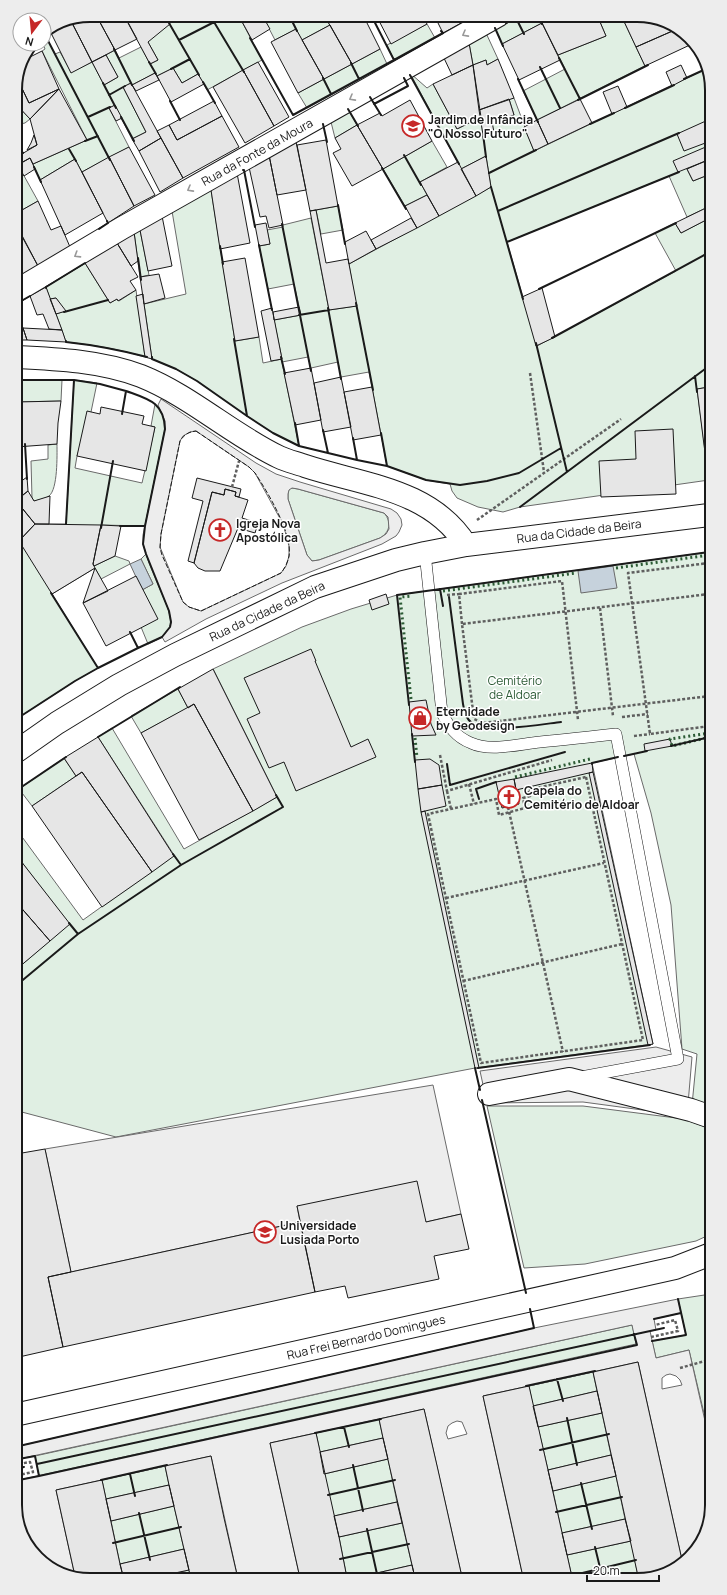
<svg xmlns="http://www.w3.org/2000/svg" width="727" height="1595" font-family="Manrope,sans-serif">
<rect width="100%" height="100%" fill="#fff"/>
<path fill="#e0efe3" stroke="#6a6a6a" d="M 165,15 L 245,15 L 240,18 L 262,60 L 207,90 L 198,74 L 182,83 L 173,68 L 157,76 L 155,73 L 132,85 L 131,83 L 123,87 L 146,132 L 132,139 L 115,106 L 109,108 L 129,147 L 82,172 L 75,159 L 40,180 L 33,164 L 87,140 L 42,51 L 45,49 L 43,44 L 44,44 L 44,33 L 55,54 L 60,52 L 71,72 L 92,62 L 104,85 L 118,77 L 106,55 L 115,50 L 119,58 L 141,47 L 150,64 L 158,60 L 148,42 Z
M 262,15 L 324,15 L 330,25 L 302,40 L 296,29 L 275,40 Z
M 522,15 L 538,15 L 542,23 L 502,44 L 495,28 Z
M 597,15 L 621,15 L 645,66 L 537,120 L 523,91 L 565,69 L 558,55 L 606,36 Z
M 427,24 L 435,38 L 394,60 L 387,45 Z
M 486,33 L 498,59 L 487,65 L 486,60 L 473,65 L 469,43 Z
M 380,49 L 387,64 L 307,108 L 298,93 Z
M 708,68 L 708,160 L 687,169 L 693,181 L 708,175 L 708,207 L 687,217 L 669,176 L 507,242 L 537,346 L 676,271 L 655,233 L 675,223 L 681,233 L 708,219 L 709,387 L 697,389 L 709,480 L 520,507 L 503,512 L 478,507 L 457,498 L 452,491 L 450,484 L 426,480 L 387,466 L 369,372 L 341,377 L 338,362 L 311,368 L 308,357 L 282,362 L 299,446 L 273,433 L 247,416 L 197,381 L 176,369 L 152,359 L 144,304 L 186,294 L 172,211 L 211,190 L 235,341 L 259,337 L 263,363 L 282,359 L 274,320 L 301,315 L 294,284 L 268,289 L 259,246 L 270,244 L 267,230 L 283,227 L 283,225 L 311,218 L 329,310 L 356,306 L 349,264 L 491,187 L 486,156 L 461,169 L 410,73 L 427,88 L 433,84 L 457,129 L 481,117 L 492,122 L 514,115 L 509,99 L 514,98 L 534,151 Z
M 15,103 L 30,119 L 25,123 L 20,124 L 15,121 Z
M 348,109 L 357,125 L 335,138 L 330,118 Z
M 432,141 L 447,167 L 420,182 L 427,195 L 405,206 L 383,169 Z
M 18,165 L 38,201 L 15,214 L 15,166 Z
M 338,206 L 343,230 L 321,234 L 316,210 Z
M 140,230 L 149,275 L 140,277 L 134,232 Z
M 85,263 L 110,303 L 117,299 L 119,301 L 136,290 L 145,357 C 119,349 93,345 66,342 L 56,314 L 65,311 L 56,298 L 50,299 L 46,287 Z
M 16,380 L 62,380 L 61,401 L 16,402 Z
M 74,380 L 97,383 L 91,412 L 77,456 L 75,468 L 142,483 L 155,427 L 151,426 L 155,404 C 163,410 165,420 165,429 L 145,526 L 101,525 L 93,564 L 94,566 L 115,556 L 129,561 L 130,564 L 101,579 L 95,568 L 52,594 L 98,668 L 75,681 L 21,716 L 17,711 L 16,544 L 35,524 L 66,524 Z
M 57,444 C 57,455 58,489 49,496 C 45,499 39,500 34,501 L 32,498 L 31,461 L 48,459 L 48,445 Z
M 16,460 L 18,460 L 20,483 L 16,485 Z
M 292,488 L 298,489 L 384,513 C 392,522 390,532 380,538 L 319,560 L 312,561 L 307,555 L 288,499 L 288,494 L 289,489 Z
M 709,552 L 711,1111 L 692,1105 L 697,1054 L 682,1049 L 671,905 L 651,813 L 634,754 L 592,763 L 653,1044 L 475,1068 L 116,1137 L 18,1111 L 18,968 L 69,924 L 17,856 L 17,830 L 83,920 L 174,855 L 98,737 L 112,728 L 184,849 L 277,797 L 213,669 L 302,627 L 351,609 L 397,595 Z
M 146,554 C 151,570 175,614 170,627 C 166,637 156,640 148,644 L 141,627 L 142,590 L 153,584 L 141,559 Z
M 178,689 L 188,708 L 141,733 L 131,716 Z
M 64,758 L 76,776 L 32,806 L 19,789 Z
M 487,1106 L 583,1106 L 684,1119 L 711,1129 L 711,1234 L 696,1241 L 585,1264 L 524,1268 Z
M 711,1294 L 712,1447 L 689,1350 L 656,1358 L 652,1341 L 686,1335 L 678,1299 Z
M 632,1325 L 637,1345 L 39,1476 L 35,1456 Z
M 593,1372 L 597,1391 L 533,1406 L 529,1386 Z
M 602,1413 L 611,1455 L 548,1470 L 538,1427 Z
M 379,1419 L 383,1438 L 320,1452 L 316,1433 Z
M 388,1459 L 397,1502 L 334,1516 L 324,1474 Z
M 165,1466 L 169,1485 L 106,1499 L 102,1480 Z
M 616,1476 L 625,1519 L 562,1533 L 553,1491 Z
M 174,1506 L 184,1549 L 120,1564 L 111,1521 Z
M 402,1523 L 412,1565 L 355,1578 L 347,1578 L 339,1537 Z
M 631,1541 L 638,1576 L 572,1577 L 567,1555 Z
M 189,1570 L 191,1579 L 147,1579 Z"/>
<path fill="#ededed" stroke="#6a6a6a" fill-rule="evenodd" d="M 161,399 L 256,463 L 276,474 L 300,482 L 391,509 L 397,513 L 401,519 L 402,525 L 399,532 L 396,536 L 382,544 L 282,583 L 206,619 L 165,642 L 162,637 L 170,627 L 171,622 L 169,611 L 149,563 L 143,544 L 143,535 L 165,429 L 165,421 L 158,405 ZM 196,431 L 249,467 L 255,473 L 283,524 L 289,546 L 289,556 L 286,566 L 281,573 L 201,611 L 189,607 L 183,602 L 160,547 L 161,534 L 180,441 L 183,436 L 190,432 ZM 292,488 L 298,489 L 384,513 L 388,517 L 389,529 L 386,534 L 380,538 L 319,560 L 312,561 L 307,555 L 288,499 L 288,494 L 289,490 Z
M 656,1047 L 692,1057 L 687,1116 L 583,1102 L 487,1103 L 480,1071 Z
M 433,1085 L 461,1214 L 426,1222 L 297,1206 L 300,1222 L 71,1272 L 45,1149 Z
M 678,1299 L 681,1313 L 654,1319 L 656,1330 L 650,1331 L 656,1358 L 689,1350 L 712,1452 L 712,1505 L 699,1547 L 682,1560 L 638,1362 L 483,1396 L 523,1577 L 462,1577 L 424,1409 L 270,1443 L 300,1578 L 238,1579 L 211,1456 L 56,1490 L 75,1576 L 45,1565 L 19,1529 L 19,1480 L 636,1344 L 632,1325 L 19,1459 L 19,1446 L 534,1328 ZM 670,1374 L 676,1376 L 680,1380 L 682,1385 L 662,1389 L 662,1378 L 666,1375 ZM 457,1421 L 462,1422 L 467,1434 L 448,1439 L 446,1433 L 448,1426 L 452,1423 Z"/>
<path fill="#c6d2dc" stroke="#6a6a6a" d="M 141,559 L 153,584 L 142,590 L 130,564 Z
M 613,566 L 617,588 L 581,593 L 578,571 Z"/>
<path fill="#e6e6e6" stroke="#1a1a1a" d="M 90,15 L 96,15 L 115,50 L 92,62 L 70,19 Z
M 96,15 L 124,15 L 137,39 L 115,50 Z
M 124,15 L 138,15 L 128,23 Z
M 138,15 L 165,15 L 170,24 L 148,42 L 158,60 L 150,64 L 128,23 Z
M 245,15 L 262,15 L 270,29 L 252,40 L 240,18 Z
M 324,15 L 363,15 L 380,49 L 352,64 Z
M 376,15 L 422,15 L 427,24 L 391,44 Z
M 434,15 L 476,15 L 443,33 Z
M 561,15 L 597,15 L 606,36 L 558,55 L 542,23 Z
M 621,15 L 642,15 L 677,29 L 636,47 Z
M 70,19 L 92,62 L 71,73 L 49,29 L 62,21 Z
M 542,23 L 560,60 L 519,80 L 502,44 Z
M 330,25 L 352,64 L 324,79 L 302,40 Z
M 296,29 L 324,79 L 298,93 L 271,42 Z
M 677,29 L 682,30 L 692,44 L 645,66 L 636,47 Z
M 469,43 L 473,65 L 452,75 L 443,56 Z
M 42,51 L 59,89 L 29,103 L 18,80 L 28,58 Z
M 106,55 L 118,77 L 104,85 L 92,62 Z
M 498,59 L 514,98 L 479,110 L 473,65 L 486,60 L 487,65 Z
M 258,62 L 289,117 L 274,126 L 243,70 Z
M 473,65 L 481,117 L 457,129 L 433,84 Z
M 681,65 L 687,78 L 672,86 L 666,72 Z
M 173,68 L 182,83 L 198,74 L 204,84 L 171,102 L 157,76 Z
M 243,70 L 274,126 L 245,143 L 213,87 Z
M 155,73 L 159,80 L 136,91 L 132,85 Z
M 18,80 L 29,103 L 59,89 L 30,119 L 15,103 L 15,86 Z
M 131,83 L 161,138 L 139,151 L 132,139 L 146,132 L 123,87 Z
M 618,86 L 627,107 L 612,114 L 603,92 Z
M 59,89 L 87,140 L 33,164 L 30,158 L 15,166 L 15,158 L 37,145 L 30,119 Z
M 509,99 L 514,115 L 492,122 L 494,132 L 483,135 L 479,110 Z
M 580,99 L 592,123 L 548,144 L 537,120 Z
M 410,100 L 432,141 L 383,169 L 357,125 L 380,113 L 382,116 Z
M 214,101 L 222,116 L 177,140 L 169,125 Z
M 115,105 L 122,118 L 116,121 L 109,108 Z
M 222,116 L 239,147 L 183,178 L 157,131 L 169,125 L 177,140 Z
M 537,120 L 548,144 L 534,151 L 524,127 Z
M 708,120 L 708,142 L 684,151 L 677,134 Z
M 357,125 L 383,169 L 352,186 L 333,153 L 341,149 L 335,138 Z
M 34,135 L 37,145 L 27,150 L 31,143 Z
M 295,137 L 306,190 L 277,195 L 269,155 Z
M 161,138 L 183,178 L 160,192 L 139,151 Z
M 326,140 L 338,206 L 310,211 L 297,145 Z
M 15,143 L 24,153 L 15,158 Z
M 708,146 L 708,160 L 678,172 L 673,161 Z
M 129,147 L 155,195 L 134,206 L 109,157 Z
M 269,155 L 283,225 L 269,228 L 266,216 L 260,217 L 249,167 Z
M 486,156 L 491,187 L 476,196 L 461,169 Z
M 109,157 L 134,206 L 108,223 L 82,172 Z
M 30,158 L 35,169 L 24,176 L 18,165 Z
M 75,159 L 103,213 L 65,235 L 40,180 Z
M 708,160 L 708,175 L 693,181 L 687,169 Z
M 458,162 L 476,196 L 439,216 L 420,182 Z
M 237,173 L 250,243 L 220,249 L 211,190 Z
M 427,195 L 439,216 L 417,228 L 405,206 Z
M 38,201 L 51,230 L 61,226 L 70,247 L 38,266 L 16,224 L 15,214 Z
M 708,207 L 708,219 L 681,233 L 675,223 Z
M 316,210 L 326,263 L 348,259 L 357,306 L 329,310 L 310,211 Z
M 162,216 L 172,266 L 148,271 L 140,230 Z
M 411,218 L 417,228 L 376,249 L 371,240 Z
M 266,223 L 270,244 L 259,246 L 255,225 Z
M 19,231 L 38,266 L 19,277 L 16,272 L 16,232 Z
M 366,231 L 376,249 L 349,264 L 345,242 Z
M 134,232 L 138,261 L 131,266 L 117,243 Z
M 117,243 L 138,277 L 130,281 L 136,290 L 118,301 L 117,299 L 110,303 L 85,263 Z
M 245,258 L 259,337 L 235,341 L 222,262 Z
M 159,274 L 165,298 L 144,304 L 140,277 Z
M 46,287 L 56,314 L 62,330 L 49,329 L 43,314 L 37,315 L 30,296 Z
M 542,288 L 555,337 L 536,346 L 522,297 Z
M 143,294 L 144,304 L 152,359 L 145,357 L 136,296 Z
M 56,298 L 66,311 L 56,314 L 50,299 Z
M 299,307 L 301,315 L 274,320 L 273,312 Z
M 16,308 L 23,328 L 27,340 L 16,340 Z
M 272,308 L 282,359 L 271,361 L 261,311 Z
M 23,328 L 62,330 L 66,342 L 27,340 Z
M 311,368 L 321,420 L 295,425 L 284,373 Z
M 341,377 L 351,427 L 323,432 L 314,383 Z
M 372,387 L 381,435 L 353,440 L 344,392 Z
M 709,387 L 709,444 L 704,445 L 697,389 Z
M 61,401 L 58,423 L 57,444 L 16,447 L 16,402 Z
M 101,407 L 144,416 L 142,424 L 155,427 L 146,471 L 77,456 L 87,411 L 100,414 Z
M 673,429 L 676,494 L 601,497 L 599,461 L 636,459 L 635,431 Z
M 709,444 L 709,480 L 704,445 Z
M 27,477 L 28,491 L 16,500 L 16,485 Z
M 197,478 L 241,489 L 239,497 L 235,496 L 236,492 L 225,489 L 224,495 L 212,492 L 194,563 L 188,561 L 203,501 L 192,498 Z
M 225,489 L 236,492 L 235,496 L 248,500 L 242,518 L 258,523 L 255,533 L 238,528 L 220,571 L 205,571 L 198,568 L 194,563 L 212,492 L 224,495 Z
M 28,491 L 34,501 L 50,496 L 49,524 L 35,524 L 16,501 Z
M 23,509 L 35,524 L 19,541 L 16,539 L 16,518 Z
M 35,524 L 101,525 L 93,564 L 95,568 L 52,594 L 19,541 Z
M 101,525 L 121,526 L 115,556 L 94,566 L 93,564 Z
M 95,568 L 108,591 L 83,603 Z
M 136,576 L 158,619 L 106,646 L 83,603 Z
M 386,594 L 389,604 L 372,610 L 369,600 Z
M 311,649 L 316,661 L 315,661 L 351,747 L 368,739 L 376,757 L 296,791 L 284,762 L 269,768 L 247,719 L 260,713 L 244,678 Z
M 213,669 L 277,797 L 253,811 L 194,704 L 188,708 L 178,689 Z
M 426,700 L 431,724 L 436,735 L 412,736 L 409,702 Z
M 194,704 L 253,811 L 199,840 L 141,733 Z
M 98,737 L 174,856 L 152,872 L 82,772 L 76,776 L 64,758 Z
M 670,739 L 672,746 L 645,751 L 644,744 Z
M 430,759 L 439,765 L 442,785 L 418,789 L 415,760 Z
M 592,763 L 593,772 L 516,790 L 514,779 Z
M 82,772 L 152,872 L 102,907 L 32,806 Z
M 593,772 L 653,1044 L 648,1045 L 589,773 Z
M 514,779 L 519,804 L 502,808 L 496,782 Z
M 442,785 L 446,806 L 421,812 L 418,789 Z
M 425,811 L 479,1068 L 475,1068 L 421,812 Z
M 17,856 L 70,924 L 50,941 L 17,903 Z
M 17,903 L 50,941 L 18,968 Z
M 18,1142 L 20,1142 L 22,1153 L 45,1149 L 71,1272 L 48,1277 L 63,1347 L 19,1357 Z
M 417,1181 L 426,1222 L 461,1214 L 469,1249 L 434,1256 L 439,1279 L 348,1298 L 345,1286 L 315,1292 L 297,1206 Z
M 300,1222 L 315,1292 L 63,1347 L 48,1277 Z
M 638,1362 L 682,1560 L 661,1576 L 638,1576 L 593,1372 Z
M 529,1386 L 548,1470 L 572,1577 L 523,1577 L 511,1522 L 483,1396 Z
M 597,1391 L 602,1413 L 538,1427 L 533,1406 Z
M 424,1409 L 438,1470 L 462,1577 L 415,1578 L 383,1438 L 379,1419 Z
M 316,1433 L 339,1537 L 347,1578 L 300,1578 L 270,1443 Z
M 383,1438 L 388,1459 L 324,1474 L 320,1452 Z
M 611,1455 L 616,1476 L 553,1491 L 548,1470 Z
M 211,1456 L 224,1518 L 238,1579 L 191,1579 L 169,1485 L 165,1466 Z
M 102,1480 L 120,1564 L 124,1580 L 85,1580 L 75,1576 L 56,1490 Z
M 169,1485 L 174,1506 L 111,1521 L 106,1499 Z
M 397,1502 L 402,1523 L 339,1537 L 334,1516 Z
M 625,1519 L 631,1541 L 567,1555 L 562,1533 Z
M 184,1549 L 189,1570 L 147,1579 L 124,1580 L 120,1564 Z
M 412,1565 L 415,1578 L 355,1578 Z"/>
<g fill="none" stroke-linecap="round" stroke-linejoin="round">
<g stroke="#1a1a1a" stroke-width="12">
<path id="lane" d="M 425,553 L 442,713 C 449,727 456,737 471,743 C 490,752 520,744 540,742 C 566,739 591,737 616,734 L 678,1059 L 581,1077"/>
</g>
<g stroke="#1a1a1a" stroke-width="24">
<path id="street" d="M 16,291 L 122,228 L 499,15
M 489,1094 L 569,1079 L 691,1110 L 711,1117
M 19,1414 L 675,1268 L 711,1254"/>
</g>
<g stroke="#1a1a1a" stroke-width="24">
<path id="secondary" d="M 16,357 C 58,359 101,361 141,376 C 191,396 231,434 279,457 C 287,461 297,463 305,466 C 363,485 431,489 466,545
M 17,751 L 57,723 L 119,685 L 175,655 L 315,587 L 396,560 L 425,553 L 466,545 L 709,515"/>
</g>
<path stroke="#5f5f5f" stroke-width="2.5" stroke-dasharray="3 2" stroke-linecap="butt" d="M 530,373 L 544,472
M 232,487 L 239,461
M 477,520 L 621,419
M 709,563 L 628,573 L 650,734 L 710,726
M 709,594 L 462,624 L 474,719 L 483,723 L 710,696
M 447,595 L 459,594
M 600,608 L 613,716
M 462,624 L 459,594 L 562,581 L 578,720
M 622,717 L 648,714
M 634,736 L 650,734
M 440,755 L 447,791 L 552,760
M 586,777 L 643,1040 L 481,1063 L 428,814 L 496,799 L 499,815 L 525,808 L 523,798 L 530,796 L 528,790 Z
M 469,784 L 474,804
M 447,791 L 451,809
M 508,807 L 563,1052
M 446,898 L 604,863
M 463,981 L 622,944
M 651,1337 L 678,1331 L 675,1320 L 655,1325
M 680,1368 L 712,1359
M 19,1464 L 30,1462 L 33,1472 L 19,1475"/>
<use href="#lane" stroke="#fff" stroke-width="11"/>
<use href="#street" stroke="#fff" stroke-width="22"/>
<use href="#secondary" stroke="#fff" stroke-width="22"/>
<path stroke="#2b5a34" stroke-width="3" stroke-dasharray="2 3" stroke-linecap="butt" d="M 616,568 L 709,555
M 443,591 L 576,573
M 411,699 L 400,597 L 412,596
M 710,733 L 670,739 L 672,746 L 710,737
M 415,738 L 417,758
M 515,777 L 590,759"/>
<path stroke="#1a1a1a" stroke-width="1" stroke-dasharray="5 2" stroke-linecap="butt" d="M 196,431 L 249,467 L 255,473 C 267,491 293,534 289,556 C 288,562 285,568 281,573 L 201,611 L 189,607 L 183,602 L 162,555 L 160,548 L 161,534 L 180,441 C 184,435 188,432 196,431 Z"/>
<path stroke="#1a1a1a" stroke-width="2" d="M 289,15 L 297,31
M 371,15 L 394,60 L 443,33 L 441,31
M 538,15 L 542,24
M 516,18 L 522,15
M 214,22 L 244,72
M 169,23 L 199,75
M 506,23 L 516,18 L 524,34
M 495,28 L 503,46
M 44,33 L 110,160
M 250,38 L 293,115 L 394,60
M 179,40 L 228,15
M 114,49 L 132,85
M 559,58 L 580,99
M 149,62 L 156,74
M 351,63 L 359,79
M 540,67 L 560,108
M 171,69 L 190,59
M 410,75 L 459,164
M 323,78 L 331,94
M 518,79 L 538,122
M 684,79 L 708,68
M 203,82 L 215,103
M 103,83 L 116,108
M 109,95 L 125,86
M 370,97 L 381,115
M 578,100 L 648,65
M 170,101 L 180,120
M 374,104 L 408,86 L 404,78
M 625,108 L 674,85
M 348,109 L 358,126
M 88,117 L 110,107
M 121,117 L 134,141
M 323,124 L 327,142
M 590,124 L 614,113
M 483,134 L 486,157
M 85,141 L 98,136
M 69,149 L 76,161
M 404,155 L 421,185
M 34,167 L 41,182
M 382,168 L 406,209
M 243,170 L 244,170 L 255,227
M 489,173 L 536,150
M 491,187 L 523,299
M 338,205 L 345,244
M 498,211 L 679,133
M 282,224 L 311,371
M 99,229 L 108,223 L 107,221
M 507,242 L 679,172
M 259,245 L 272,310
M 220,246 L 223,264
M 138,258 L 141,280
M 46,288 L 46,287 L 85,263
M 539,289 L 676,223
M 356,303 L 373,390
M 16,304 L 30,296
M 328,308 L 341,379
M 64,312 L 108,300
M 299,315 L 329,310
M 552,338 L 708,253
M 234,339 L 247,416
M 66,341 L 66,342 C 94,345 120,350 147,357
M 536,343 L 567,472
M 152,357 L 152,359 L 176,369 L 197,381 L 247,416 L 273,433 L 299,446
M 281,357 L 285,374
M 695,376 L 697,392
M 16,380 L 20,380 L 22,404
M 20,380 L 74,380 L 66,524
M 74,380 L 100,384 L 126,391 L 122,414
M 295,423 L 299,446 L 328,453
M 323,430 L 328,453 L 357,460
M 381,433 L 387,466
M 353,438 L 357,460 L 387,466 L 426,480 L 460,485 L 487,481 L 519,473 L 561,448
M 25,444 L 27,479
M 520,507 L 709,366
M 120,526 L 145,526 L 165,429 C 164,402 148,399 126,391
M 101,528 L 113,461
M 440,589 L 443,606
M 51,593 L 98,668 L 138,648
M 449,597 L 463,704 C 464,711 466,719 472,723 C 486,734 543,724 561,722
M 130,632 L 138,648 L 162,637 L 170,627 L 171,622 L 169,611 L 146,554 L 143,544 L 145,526
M 409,705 L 397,595 L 709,552
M 17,711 L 21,716 L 75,681 L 98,668
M 412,734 L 415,762
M 98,737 L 180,687
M 671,746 L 710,737
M 624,756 L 647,751
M 447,764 L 450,785 L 565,752
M 592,764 L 592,763 L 618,757
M 17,790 L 66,757
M 479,799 L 476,789 L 496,782
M 173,854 L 181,865
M 69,923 L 78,934
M 18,984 L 78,934 L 181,865 L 283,807 L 276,795
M 475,1068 L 480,1090
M 478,1068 L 650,1045
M 482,1100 L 526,1293
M 654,1319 L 681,1313
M 652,1341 L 686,1335 L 678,1299
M 557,1379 L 563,1401
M 526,1386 L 595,1371
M 567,1418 L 577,1465
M 344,1427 L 349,1447
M 315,1433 L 381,1419
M 19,1446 L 534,1328 L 530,1309
M 540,1450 L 609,1434
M 19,1459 L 35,1456 L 39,1476 L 19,1480
M 37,1464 L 664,1328
M 353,1465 L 363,1511
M 19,1468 L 24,1467
M 130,1474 L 135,1496
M 39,1476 L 637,1345 L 634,1334
M 101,1480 L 167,1465
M 581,1483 L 592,1529
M 328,1495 L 395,1480
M 556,1512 L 622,1497
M 139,1513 L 150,1560
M 367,1529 L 377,1574
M 113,1543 L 181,1527
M 595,1547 L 602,1576
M 340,1559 L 409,1544
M 570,1576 L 636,1560"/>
</g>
<defs><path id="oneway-chevron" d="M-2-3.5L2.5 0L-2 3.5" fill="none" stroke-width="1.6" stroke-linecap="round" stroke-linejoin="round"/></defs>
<g stroke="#989898">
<use href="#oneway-chevron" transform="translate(465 34) rotate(151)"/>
<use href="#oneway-chevron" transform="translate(352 98) rotate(151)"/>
<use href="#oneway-chevron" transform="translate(190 189) rotate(151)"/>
<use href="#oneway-chevron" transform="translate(77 255) rotate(148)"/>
</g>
<defs>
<g id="school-ring" transform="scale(1.15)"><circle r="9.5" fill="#fff" stroke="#c62828" stroke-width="1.5"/><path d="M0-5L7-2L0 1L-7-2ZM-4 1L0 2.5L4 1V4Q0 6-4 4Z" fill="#c62828"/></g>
<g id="church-ring" transform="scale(1.15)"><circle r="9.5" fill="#fff" stroke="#c62828" stroke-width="1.5"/><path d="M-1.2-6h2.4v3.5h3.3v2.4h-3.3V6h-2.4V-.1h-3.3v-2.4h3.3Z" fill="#c62828"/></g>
<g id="shop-ring" transform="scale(1.15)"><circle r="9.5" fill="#fff" stroke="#c62828" stroke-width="1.5"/><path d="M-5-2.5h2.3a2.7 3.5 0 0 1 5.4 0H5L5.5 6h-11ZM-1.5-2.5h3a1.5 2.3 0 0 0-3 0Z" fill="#c62828"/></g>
<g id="university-ring" transform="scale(1.15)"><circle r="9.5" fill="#fff" stroke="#c62828" stroke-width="1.5"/><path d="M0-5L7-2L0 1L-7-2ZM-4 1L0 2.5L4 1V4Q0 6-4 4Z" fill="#c62828"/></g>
</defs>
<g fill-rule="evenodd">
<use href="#school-ring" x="413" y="126"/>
<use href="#church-ring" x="220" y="530"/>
<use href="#shop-ring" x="420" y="718"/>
<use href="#church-ring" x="509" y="797"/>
<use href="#university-ring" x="265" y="1232"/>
</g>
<g text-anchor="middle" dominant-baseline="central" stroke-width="3" stroke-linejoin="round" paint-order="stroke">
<g font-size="12" font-weight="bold" fill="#1a1a1a" stroke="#fff" text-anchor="start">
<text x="428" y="119">Jardim de Infância<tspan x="428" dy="14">"O Nosso Futuro"</tspan></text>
<text x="236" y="523">Igreja Nova<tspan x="236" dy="14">Apostólica</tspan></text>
<text x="436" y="711">Eternidade<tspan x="436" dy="14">by Geodesign</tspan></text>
<text x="524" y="790">Capela do<tspan x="524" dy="14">Cemitério de Aldoar</tspan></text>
<text x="280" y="1225">Universidade<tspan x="280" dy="14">Lusiada Porto</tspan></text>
</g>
<g font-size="12" fill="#1a1a1a" stroke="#fff">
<text transform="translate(257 152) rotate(-29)">Rua da Fonte da Moura</text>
<text transform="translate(579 531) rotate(-7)">Rua da Cidade da Beira</text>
<text transform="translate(267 611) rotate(-25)">Rua da Cidade da Beira</text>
<text transform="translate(366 1337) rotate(-13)">Rua Frei Bernardo Domingues</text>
</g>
<g font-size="12" fill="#2b5a34" stroke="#fff">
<text x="515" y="680">Cemitério<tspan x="515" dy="14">de Aldoar</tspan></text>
</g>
</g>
<path d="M0 0H727V1595H0ZM90 22H637A68 68 0 0 1 705 90V1505A68 68 0 0 1 637 1573H90A68 68 0 0 1 22 1505V90A68 68 0 0 1 90 22Z" fill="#ededed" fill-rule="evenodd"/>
<path fill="none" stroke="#1a1a1a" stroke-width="2" d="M90 22H637A68 68 0 0 1 705 90V1505A68 68 0 0 1 637 1573H90A68 68 0 0 1 22 1505V90A68 68 0 0 1 90 22Z"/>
<g transform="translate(32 32) rotate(196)"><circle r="19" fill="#ffffff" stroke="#a3a3a3"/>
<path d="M0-3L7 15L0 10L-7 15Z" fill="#c62828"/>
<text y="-6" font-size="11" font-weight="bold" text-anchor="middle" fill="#1a1a1a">N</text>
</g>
<path d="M587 1575v6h72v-6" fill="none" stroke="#1a1a1a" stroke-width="2"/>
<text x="593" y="1575" font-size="12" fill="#1a1a1a" stroke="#ffffff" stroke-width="3" paint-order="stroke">20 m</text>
</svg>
